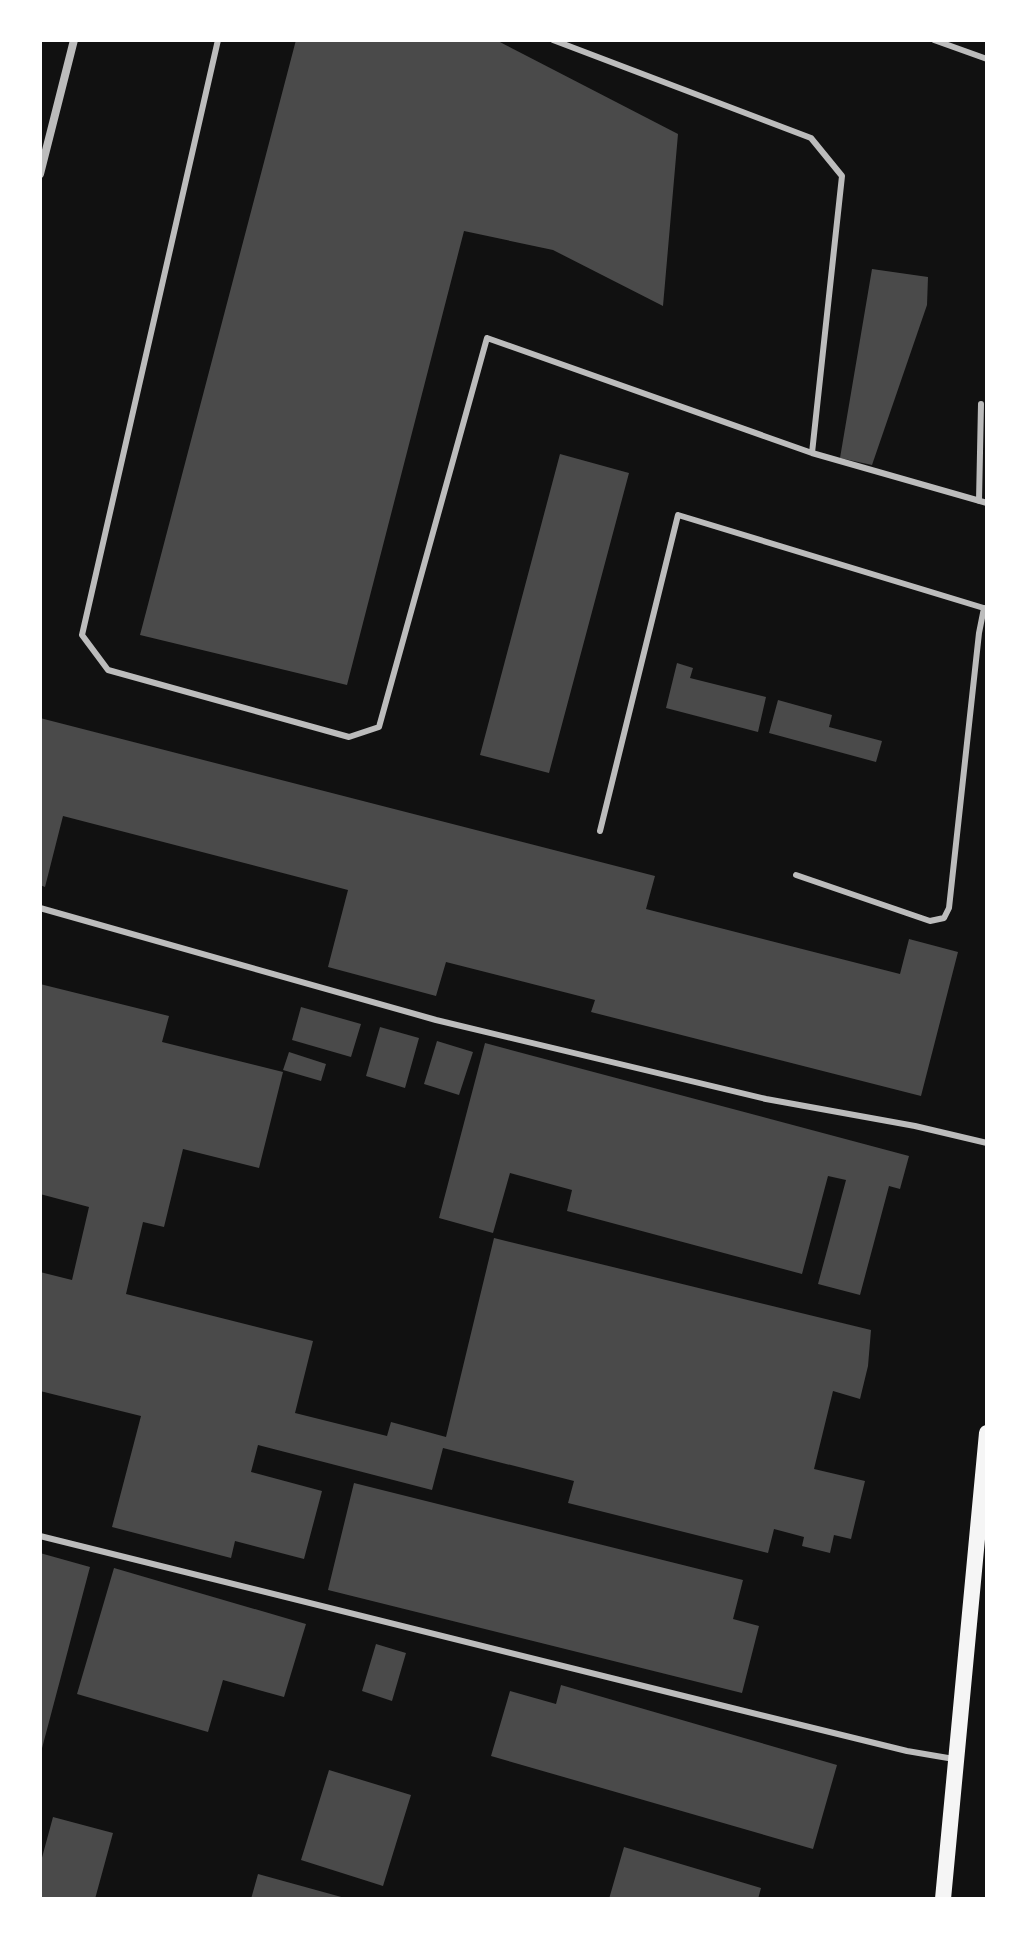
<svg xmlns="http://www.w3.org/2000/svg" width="1027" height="1939" font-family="'Sofia Sans Condensed',sans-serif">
<rect width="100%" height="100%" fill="#111"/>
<path fill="#4a4a4a" d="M 296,40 L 496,40 L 678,134 L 663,306 L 553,250 L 464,231 L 347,685 L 140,635 Z
M 872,269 L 928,277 L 927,305 L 872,465 L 840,458 Z
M 560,454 L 629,473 L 549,773 L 480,755 Z
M 677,663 L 693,668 L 690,678 L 766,697 L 758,732 L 666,708 Z
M 778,700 L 832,715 L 829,727 L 882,741 L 876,762 L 769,733 Z
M 40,718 L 655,876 L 646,909 L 900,974 L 909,939 L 958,952 L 921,1096 L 591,1012 L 595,1000 L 446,962 L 436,996 L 328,967 L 348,890 L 63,816 L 45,887 L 40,885 Z
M 40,984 L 169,1016 L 162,1042 L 283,1072 L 259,1168 L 183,1149 L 164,1227 L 143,1222 L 126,1294 L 313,1341 L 295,1413 L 387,1436 L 391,1422 L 446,1437 L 494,1238 L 871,1330 L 868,1366 L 860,1399 L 833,1391 L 814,1469 L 865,1481 L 851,1539 L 834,1535 L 830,1553 L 802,1546 L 804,1537 L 774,1529 L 768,1553 L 568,1503 L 574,1481 L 443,1448 L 432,1490 L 258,1445 L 251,1472 L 322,1491 L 304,1559 L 235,1541 L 231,1558 L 112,1527 L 141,1416 L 40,1391 L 40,1272 L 72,1280 L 89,1207 L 40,1194 Z
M 301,1007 L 361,1024 L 351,1057 L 292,1040 Z
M 380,1027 L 419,1038 L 405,1088 L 366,1076 Z
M 437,1041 L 473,1052 L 459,1095 L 424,1084 Z
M 485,1043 L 909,1156 L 900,1189 L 889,1186 L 860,1295 L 818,1284 L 846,1180 L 828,1176 L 802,1274 L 567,1211 L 572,1190 L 510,1173 L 493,1233 L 439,1218 Z
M 289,1052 L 326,1064 L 321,1081 L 283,1070 Z
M 354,1483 L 743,1580 L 733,1619 L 759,1626 L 742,1693 L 328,1590 Z
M 40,1553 L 90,1567 L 41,1752 L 40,1751 Z
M 114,1568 L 306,1624 L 284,1697 L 223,1680 L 208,1732 L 77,1694 Z
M 376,1644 L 406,1653 L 392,1701 L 362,1691 Z
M 561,1685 L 837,1765 L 813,1849 L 491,1756 L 510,1691 L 556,1704 Z
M 329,1770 L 411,1795 L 383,1886 L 301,1860 Z
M 53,1817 L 113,1833 L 95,1899 L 40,1899 L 40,1865 Z
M 624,1847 L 761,1888 L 758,1899 L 609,1899 Z
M 258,1874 L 345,1898 L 345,1899 L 251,1899 Z"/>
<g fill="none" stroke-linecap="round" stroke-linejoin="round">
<path stroke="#bcbcbc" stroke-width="6" d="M 218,40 L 82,635 L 108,670 L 349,737 L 379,727 L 487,338 L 812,453
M 553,40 L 811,138 L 842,176 L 812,453 L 987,503
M 934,40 L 987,59
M 979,501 L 981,404
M 600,831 L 678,515 L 987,609
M 796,875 L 930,921 L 944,918 L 949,908 L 979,633 L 984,608
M 40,908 L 436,1020 L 766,1099 L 915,1126 L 987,1143
M 40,1536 L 720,1705 L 907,1751 L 954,1759"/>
<path stroke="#bcbcbc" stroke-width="8" d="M 40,174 L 74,40"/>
<path stroke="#f5f5f5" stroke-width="16" d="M 943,1899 L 987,1433"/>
</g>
<rect width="1027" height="1939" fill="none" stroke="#ffffff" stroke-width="84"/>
</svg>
